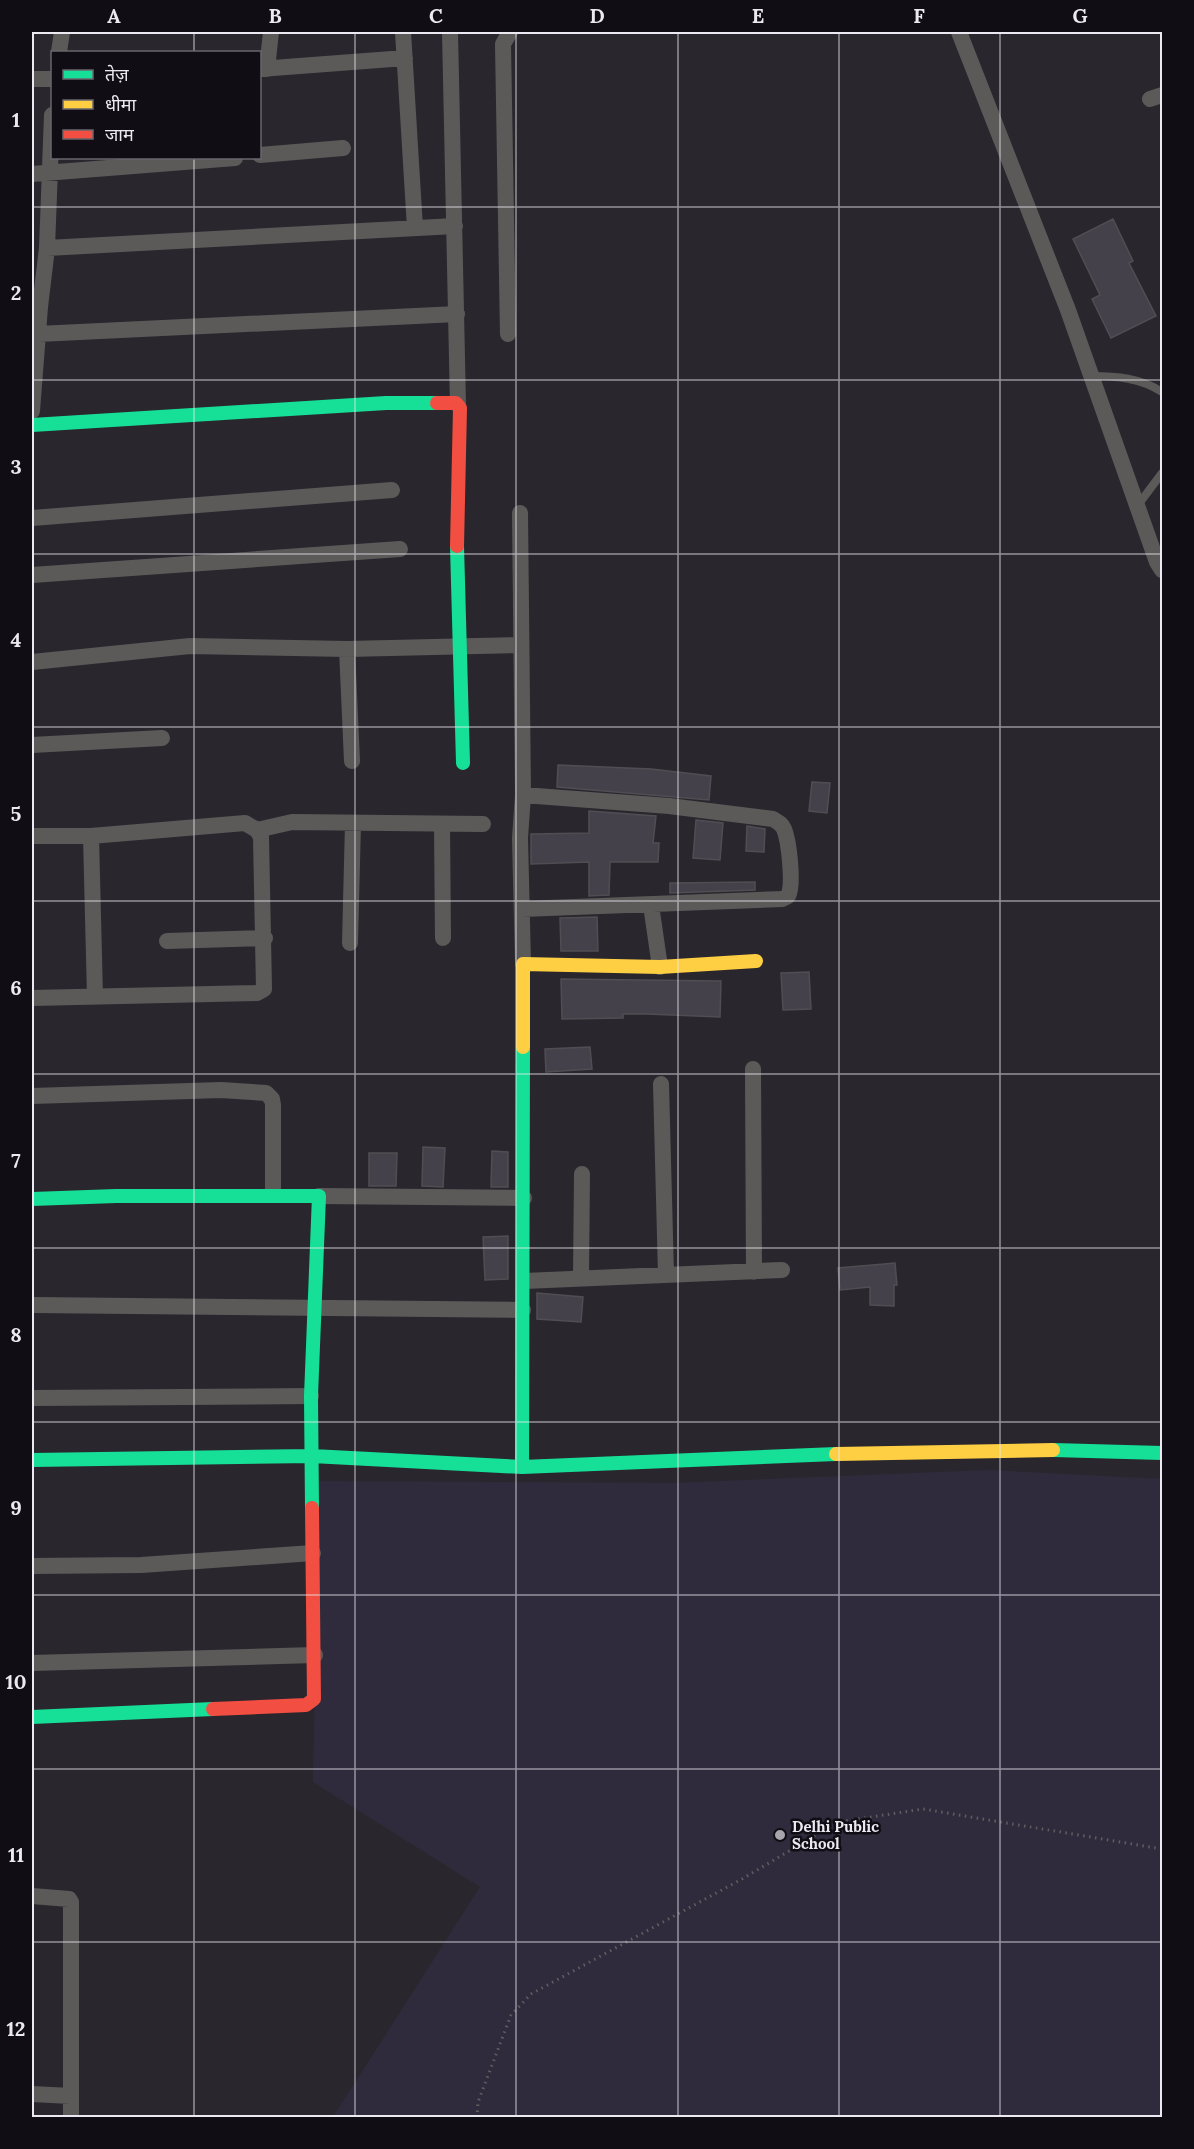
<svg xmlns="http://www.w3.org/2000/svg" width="1194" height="2149" font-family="Lora,'Noto Sans Devanagari',serif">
<rect width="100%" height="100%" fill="#29272d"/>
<path fill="#302b3c" d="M 989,1470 L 1162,1479 L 1162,2117 L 333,2117 L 480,1887 L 313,1782 L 319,1481 L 673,1483 Z"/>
<path fill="#44414b" stroke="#504e53" stroke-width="1.5" d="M 1113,219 L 1133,261 L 1129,263 L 1156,316 L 1111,338 L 1092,299 L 1100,295 L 1073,239 Z
M 558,765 L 651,769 L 711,776 L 709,800 L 557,787 Z
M 812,782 L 830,783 L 827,813 L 809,811 Z
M 589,811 L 656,816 L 653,843 L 659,843 L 658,862 L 610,862 L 609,895 L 589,896 L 589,862 L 531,864 L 531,834 L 589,833 Z
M 696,820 L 723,823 L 720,860 L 693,858 Z
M 747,826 L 765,829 L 764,852 L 746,851 Z
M 755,882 L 755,890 L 670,893 L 670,883 Z
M 597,917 L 598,951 L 561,951 L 560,918 Z
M 809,972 L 811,1009 L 783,1010 L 781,973 Z
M 561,979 L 721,981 L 720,1017 L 647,1014 L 623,1014 L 623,1018 L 562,1019 Z
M 590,1047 L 592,1069 L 546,1072 L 545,1049 Z
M 423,1147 L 445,1148 L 443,1187 L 422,1186 Z
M 492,1151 L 508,1152 L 508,1187 L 491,1187 Z
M 369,1153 L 397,1153 L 396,1186 L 369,1186 Z
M 508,1236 L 508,1279 L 485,1280 L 483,1237 Z
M 895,1263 L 897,1285 L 894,1285 L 894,1306 L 870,1305 L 870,1287 L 840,1290 L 838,1268 Z
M 537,1293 L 583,1297 L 581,1322 L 537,1319 Z"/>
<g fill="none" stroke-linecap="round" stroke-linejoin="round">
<path stroke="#605e60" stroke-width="3" stroke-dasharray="1.5 4.5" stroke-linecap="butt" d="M 477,2118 L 478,2102 L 511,2015 L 531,1994 L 742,1879 L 821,1832 L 845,1821 L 923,1809 L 1162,1849"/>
<path stroke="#5c5a59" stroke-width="8" d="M 1091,376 C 1116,376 1141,378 1162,392
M 1138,505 L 1162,473"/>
<path stroke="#5c5a59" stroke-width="16" d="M 403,32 L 415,228
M 450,32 L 458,405
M 959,32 L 1068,310 L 1157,562 L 1162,570
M 59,52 L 62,32
M 260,69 L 405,58
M 267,69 L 271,32
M 32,79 L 52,79
M 1150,99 L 1162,95
M 260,155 L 343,148
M 32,174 L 235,158
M 47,248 L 52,115
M 32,307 L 40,307 L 47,248 L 455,226
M 38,334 L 457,314
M 508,334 L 503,44 L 510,32
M 32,411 L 40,307
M 520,513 L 523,795 L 520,838 L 523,964
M 32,518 L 392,490
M 32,575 L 400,549
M 347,649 L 352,761
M 32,662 L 190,646 L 347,649 L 521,645
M 32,745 L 162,738
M 442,824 L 443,938
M 257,830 L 292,822 L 483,824
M 32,836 L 91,836 L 95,997
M 651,905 L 660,967
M 522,909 L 782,899 L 788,896 C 794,885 789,841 784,829 C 782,824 778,822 773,819 L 669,806 L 523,795
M 167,941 L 265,938
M 350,943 L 353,823
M 32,998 L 257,993 L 264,989 L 261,837 L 257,830 L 245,823 L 91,836
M 753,1069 L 754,1272
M 661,1084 L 666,1274
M 32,1096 L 221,1090 L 266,1093 L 272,1099 L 273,1105 L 273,1195
M 319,1196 L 524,1198
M 581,1278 L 582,1174
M 524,1281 L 782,1270
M 32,1305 L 523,1310
M 32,1398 L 311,1396
M 32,1566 L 141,1565 L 313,1553
M 32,1663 L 315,1655
M 32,1896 L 69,1899 L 71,1902 L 71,2118
M 32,2094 L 71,2096"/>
<path stroke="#16e098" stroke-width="14" d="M 32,425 L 386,403 L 437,403
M 457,546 L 463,763
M 32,1199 L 116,1196 L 319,1196 L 311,1396 L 312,1508
M 1053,1450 L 1162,1453
M 32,1460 L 312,1456 L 522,1467 L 836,1454
M 522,1467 L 523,1047
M 32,1717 L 213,1709"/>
<path stroke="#ffcf43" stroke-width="14" d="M 523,1047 L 523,964 L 660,967 L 756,961
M 836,1454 L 1053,1450"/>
<path stroke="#f24e42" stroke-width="14" d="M 437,403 L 456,403 L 460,408 L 457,546
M 213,1709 L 306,1705 L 314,1699 L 312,1508"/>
</g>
<path fill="none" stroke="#ece9f2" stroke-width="1.5" stroke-opacity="0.55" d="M 194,32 L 194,52M 355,32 L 355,2118M 516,32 L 516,2118M 678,32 L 678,2118M 839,32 L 839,2118M 1000,32 L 1000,2118M 194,158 L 194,2118M 32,207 L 1162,207M 32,380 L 1162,380M 32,554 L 1162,554M 32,727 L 1162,727M 32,901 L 1162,901M 32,1074 L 1162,1074M 32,1248 L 1162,1248M 32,1422 L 1162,1422M 32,1595 L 1162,1595M 32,1769 L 1162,1769M 32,1942 L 1162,1942"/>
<circle fill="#a8a5ad" stroke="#100e14" stroke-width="2" cx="780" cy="1835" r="6"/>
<g text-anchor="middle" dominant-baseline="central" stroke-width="5" stroke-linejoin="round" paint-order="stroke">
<g font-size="15" font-weight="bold" fill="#ece9f2" stroke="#100e14" text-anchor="start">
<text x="792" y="1826">Delhi Public<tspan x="792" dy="17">School</tspan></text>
</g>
</g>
<rect width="1194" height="2149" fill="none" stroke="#100e14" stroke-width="66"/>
<rect x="51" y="51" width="210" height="108" fill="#100e14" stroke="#68666d" stroke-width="1.5"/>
<rect x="63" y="70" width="30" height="9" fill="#16e098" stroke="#68666d" stroke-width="1.5"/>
<text x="105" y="81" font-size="18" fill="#ece9f2">तेज़</text>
<rect x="63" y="100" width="30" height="9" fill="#ffcf43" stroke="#68666d" stroke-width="1.5"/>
<text x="105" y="111" font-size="18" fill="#ece9f2">धीमा</text>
<rect x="63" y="130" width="30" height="9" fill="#f24e42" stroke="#68666d" stroke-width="1.5"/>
<text x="105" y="141" font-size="18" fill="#ece9f2">जाम</text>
<rect x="33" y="33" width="1128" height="2083" fill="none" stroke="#ece9f2" stroke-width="2"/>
<g font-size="20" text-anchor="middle" font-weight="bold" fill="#ece9f2">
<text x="114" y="23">A</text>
<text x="275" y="23">B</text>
<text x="436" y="23">C</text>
<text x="597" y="23">D</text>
<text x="758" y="23">E</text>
<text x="919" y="23">F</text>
<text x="1080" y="23">G</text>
<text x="16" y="127">1</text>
<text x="16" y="300">2</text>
<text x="16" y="474">3</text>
<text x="16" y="647">4</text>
<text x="16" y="821">5</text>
<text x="16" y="995">6</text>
<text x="16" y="1168">7</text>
<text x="16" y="1342">8</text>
<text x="16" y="1515">9</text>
<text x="16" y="1689">10</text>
<text x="16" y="1862">11</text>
<text x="16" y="2036">12</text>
</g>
</svg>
